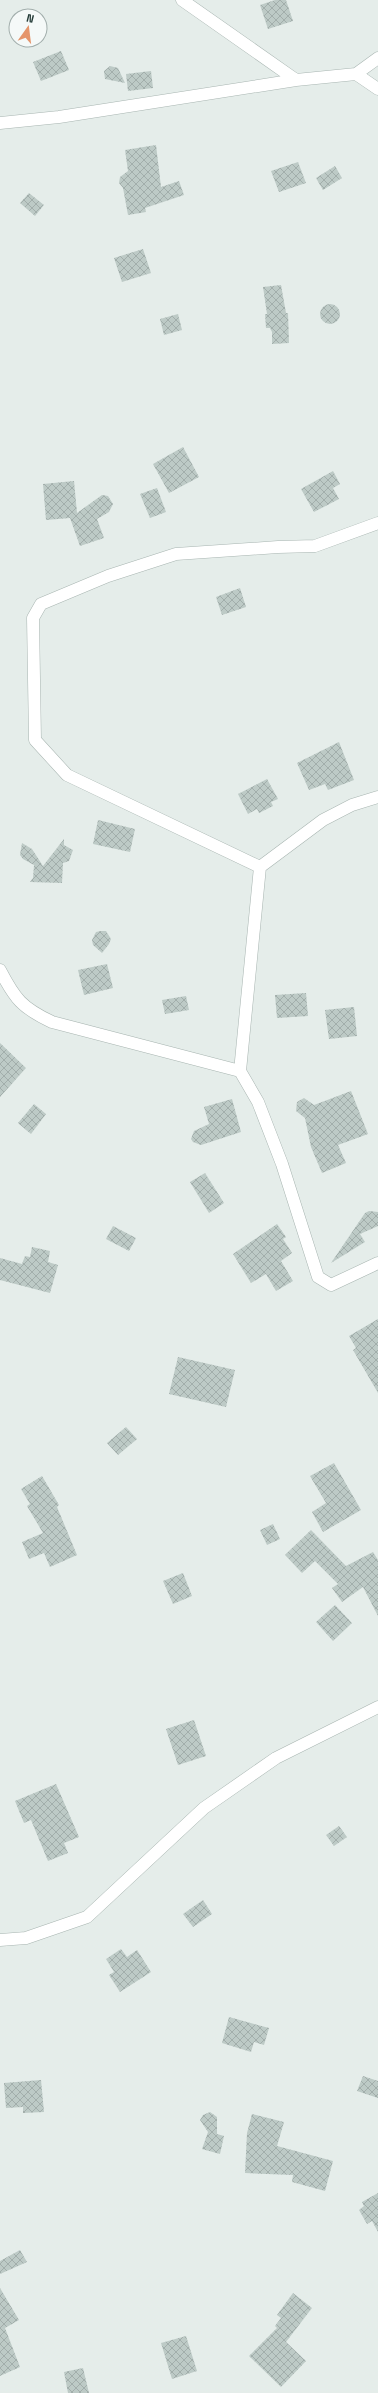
<svg xmlns="http://www.w3.org/2000/svg" width="378" height="2393" font-family="'Space Grotesk',sans-serif">
<defs>
<pattern id="building-cross-hatch" width="8" height="8" patternUnits="userSpaceOnUse"><rect width="8" height="8" fill="#bdcac6"/><path d="M0 0l8 8M0 8l8-8" fill="none" stroke="#a2aeab"/></pattern>
</defs>
<rect width="100%" height="100%" fill="#e5edea"/>
<path fill="url(#building-cross-hatch)" d="M 275,0 L 286,0 L 293,21 L 268,29 L 260,5 Z
M 61,51 L 69,70 L 41,81 L 33,62 Z
M 110,66 L 118,68 L 125,83 L 105,79 L 104,71 Z
M 151,71 L 153,88 L 128,91 L 126,74 Z
M 156,145 L 161,187 L 179,181 L 184,195 L 145,208 L 146,212 L 128,215 L 123,188 L 119,183 L 120,177 L 128,171 L 125,150 Z
M 298,162 L 306,183 L 279,192 L 271,171 Z
M 335,166 L 342,178 L 323,190 L 316,178 Z
M 29,193 L 44,205 L 35,216 L 20,203 Z
M 143,249 L 151,273 L 122,282 L 114,258 Z
M 281,285 L 286,313 L 288,313 L 289,343 L 272,344 L 272,332 L 270,328 L 266,328 L 265,314 L 267,314 L 263,287 Z
M320 314a10 10 0 1 1 20 0a10 10 0 1 1-20 0Z
M 178,314 L 182,330 L 164,335 L 160,319 Z
M 183,447 L 199,477 L 169,493 L 153,464 Z
M 333,471 L 340,484 L 333,488 L 339,499 L 314,512 L 301,489 Z
M 74,481 L 77,513 L 102,495 L 108,496 L 113,504 L 109,512 L 97,519 L 104,538 L 80,546 L 70,518 L 46,520 L 43,484 Z
M 157,488 L 166,512 L 150,518 L 140,494 Z
M 240,588 L 246,607 L 222,615 L 216,597 Z
M 339,742 L 354,780 L 328,790 L 325,784 L 309,790 L 297,763 Z
M 267,779 L 278,799 L 271,802 L 273,806 L 259,813 L 257,809 L 248,814 L 238,794 Z
M 98,820 L 135,829 L 130,852 L 93,844 Z
M 64,839 L 64,845 L 73,850 L 69,861 L 63,863 L 62,883 L 30,882 L 33,878 L 34,865 L 23,859 L 20,855 L 22,843 L 32,849 L 43,866 Z
M 101,931 L 106,931 L 111,939 L 109,944 L 102,953 L 93,945 L 92,940 L 96,932 Z
M 107,964 L 113,988 L 84,995 L 78,970 Z
M 306,993 L 308,1016 L 277,1018 L 275,995 Z
M 186,996 L 189,1010 L 165,1014 L 162,1000 Z
M 354,1007 L 357,1036 L 329,1039 L 325,1010 Z
M 0,1043 L 26,1068 L 0,1097 Z
M 351,1091 L 368,1134 L 338,1145 L 346,1163 L 322,1173 L 311,1147 L 305,1118 L 296,1111 L 297,1102 L 304,1098 L 314,1105 Z
M 232,1099 L 241,1132 L 201,1145 L 193,1142 L 191,1139 L 194,1131 L 209,1124 L 204,1107 Z
M 34,1104 L 46,1114 L 31,1134 L 18,1123 Z
M 205,1173 L 224,1203 L 209,1213 L 190,1182 Z
M 369,1211 L 378,1212 L 378,1226 L 360,1234 L 365,1242 L 331,1263 L 365,1213 Z
M 277,1224 L 286,1237 L 283,1239 L 292,1253 L 281,1261 L 293,1281 L 276,1291 L 266,1274 L 251,1283 L 233,1254 Z
M 113,1226 L 136,1238 L 129,1251 L 106,1239 Z
M 32,1247 L 50,1251 L 48,1262 L 58,1265 L 50,1293 L 0,1280 L 0,1258 L 22,1264 L 25,1256 L 30,1257 Z
M 378,1319 L 378,1393 L 353,1350 L 356,1348 L 349,1336 Z
M 178,1357 L 235,1370 L 226,1407 L 169,1394 Z
M 126,1427 L 137,1439 L 118,1455 L 107,1443 Z
M 334,1463 L 361,1510 L 323,1532 L 312,1512 L 326,1503 L 310,1476 Z
M 42,1476 L 59,1505 L 57,1507 L 77,1555 L 50,1567 L 44,1553 L 29,1559 L 22,1542 L 43,1533 L 27,1506 L 30,1504 L 21,1489 Z
M 273,1524 L 280,1539 L 267,1545 L 260,1530 Z
M 311,1530 L 346,1566 L 373,1552 L 378,1560 L 378,1616 L 363,1587 L 342,1602 L 332,1588 L 338,1584 L 315,1561 L 302,1573 L 285,1555 Z
M 183,1573 L 192,1596 L 173,1604 L 163,1581 Z
M 335,1605 L 352,1623 L 333,1641 L 316,1622 Z
M 194,1720 L 206,1756 L 178,1765 L 166,1729 Z
M 56,1784 L 79,1837 L 64,1843 L 68,1853 L 48,1861 L 31,1820 L 24,1823 L 15,1801 Z
M 339,1826 L 347,1837 L 334,1846 L 326,1835 Z
M 203,1900 L 212,1914 L 193,1927 L 183,1914 Z
M 121,1949 L 127,1957 L 137,1950 L 151,1972 L 120,1992 L 109,1975 L 114,1972 L 106,1959 Z
M 229,2017 L 269,2028 L 264,2045 L 254,2042 L 251,2052 L 222,2043 Z
M 363,2076 L 378,2081 L 378,2098 L 357,2091 Z
M 41,2080 L 44,2112 L 23,2113 L 23,2107 L 6,2108 L 4,2083 Z
M 210,2112 L 217,2117 L 217,2134 L 224,2136 L 220,2154 L 202,2149 L 208,2132 L 200,2120 L 203,2115 Z
M 252,2114 L 284,2122 L 277,2146 L 333,2161 L 325,2191 L 292,2182 L 293,2175 L 245,2173 L 247,2133 Z
M 378,2193 L 378,2232 L 372,2221 L 367,2224 L 359,2210 L 364,2206 L 362,2202 Z
M 20,2250 L 27,2262 L 0,2274 L 0,2261 Z
M 0,2288 L 19,2320 L 5,2328 L 20,2367 L 0,2376 Z
M 293,2293 L 312,2308 L 286,2342 L 306,2361 L 281,2387 L 249,2356 L 277,2328 L 275,2326 L 281,2318 L 277,2315 Z
M 186,2336 L 197,2371 L 172,2379 L 161,2343 Z
M 83,2368 L 89,2393 L 68,2393 L 64,2372 Z"/>
<g fill="none" stroke-linecap="round" stroke-linejoin="round">
<g stroke="#a8b5b1" stroke-width="13">
<path id="minor" d="M 182,0 L 296,80
M 356,74 L 378,89
M 0,123 L 59,117 L 296,80 L 356,74 L 378,58
M 378,797 L 352,805 L 323,820 L 260,867 L 240,1071 L 258,1102 L 282,1164 L 318,1277 L 331,1285 L 378,1263
M 260,867 L 67,775 L 35,740 L 33,618 L 41,604 L 108,576 L 176,554 L 278,547 L 315,546 L 378,523
M 0,970 C 15,999 22,1008 52,1022 L 240,1071
M 0,1940 L 26,1938 L 87,1917 L 204,1808 L 276,1758 L 378,1707"/>
</g>
<use href="#minor" stroke="#fff" stroke-width="12"/>
</g>
<g transform="translate(28 28) rotate(14)"><circle r="19" fill="#f5f9f8" stroke="#a2aeac"/>
<path d="M0-3L7 15L0 10L-7 15Z" fill="#e5956b"/>
<text y="-6" font-size="11" font-weight="bold" text-anchor="middle" fill="#263d39">N</text>
</g>
</svg>
